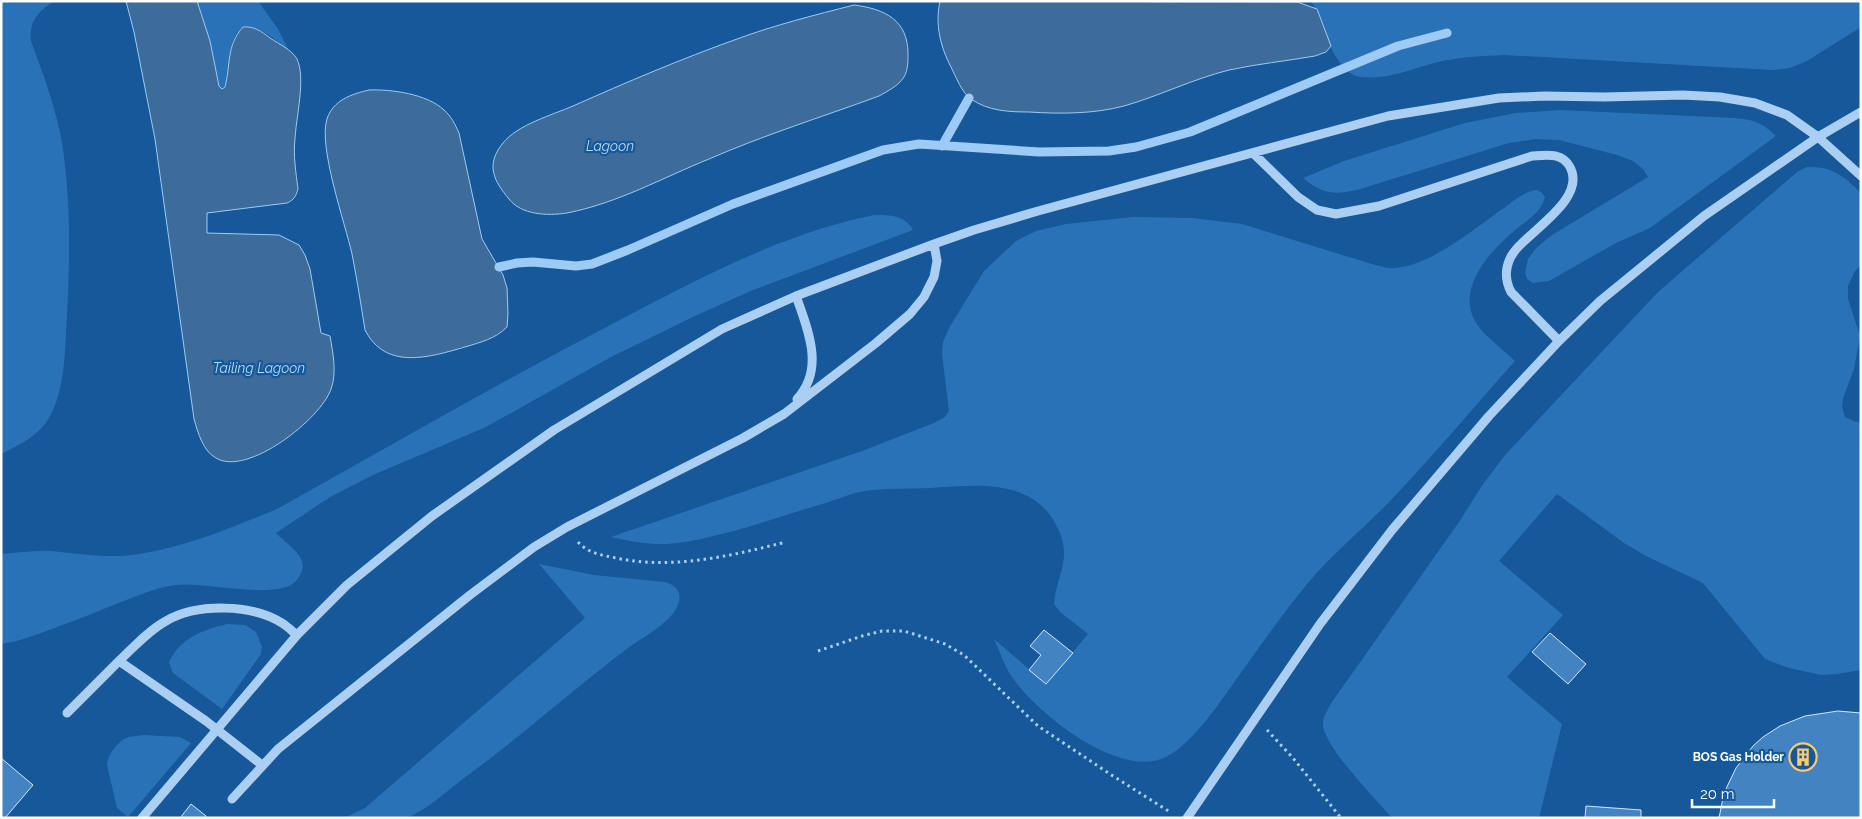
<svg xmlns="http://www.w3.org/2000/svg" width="1862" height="819" font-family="Raleway,sans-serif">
<rect width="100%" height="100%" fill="#165899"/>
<path fill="#2a72b7" d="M 1,1 L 54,1 C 38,12 29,21 31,41 C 43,74 56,108 62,143 C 71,200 70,257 67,314 C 65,347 66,396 45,424 C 34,438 16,447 1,454 Z
M 197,1 L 258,1 L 278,29 L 289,51 C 276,41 260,25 243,27 C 222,43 235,79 222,89 L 219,86 L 210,41 Z
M 1311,1 L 1861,1 L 1861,27 L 1807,61 L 1790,68 L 1773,70 L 1504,55 C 1482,56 1460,57 1438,62 C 1414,68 1388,80 1363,77 C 1354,77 1346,71 1341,64 C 1326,46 1324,20 1311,1 Z
M 1559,110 L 1735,118 C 1755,120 1761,122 1776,136 L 1650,228 L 1616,243 L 1549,281 L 1533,283 L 1527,279 L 1525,272 L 1528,259 L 1536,248 L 1552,235 L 1648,177 L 1643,169 L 1633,161 L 1617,155 L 1559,140 L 1536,139 L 1509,143 L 1357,190 C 1333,195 1322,194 1303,178 L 1344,161 L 1465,123 L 1516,113 Z
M 1807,167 C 1832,166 1844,176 1861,193 L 1861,265 L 1855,271 L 1848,286 L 1848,299 L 1860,336 L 1854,369 L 1843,398 L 1842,407 L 1845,417 L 1856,422 L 1861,422 L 1861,670 L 1837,674 L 1821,675 L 1789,668 L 1765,659 L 1703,583 L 1646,556 L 1624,543 L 1557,494 L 1499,561 L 1563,615 L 1507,677 L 1562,724 L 1539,818 L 1392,818 C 1377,800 1322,745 1323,724 C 1323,716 1328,709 1332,702 L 1459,522 L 1483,484 L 1506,454 L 1658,292 L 1797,172 Z
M 1537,190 L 1542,193 L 1545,197 C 1541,213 1527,220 1515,230 C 1489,252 1452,292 1479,327 C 1489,340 1504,350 1515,361 C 1474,407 1434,455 1391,500 C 1364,528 1333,553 1308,583 C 1282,614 1259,648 1235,681 C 1218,705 1189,749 1161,759 C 1114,775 1037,713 1012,677 C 1004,666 1000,651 994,639 L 1046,684 L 1088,634 L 1060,612 L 1054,604 C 1056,576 1072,561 1059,531 C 1036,477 977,485 930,488 C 908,489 886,488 865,491 C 851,493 836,500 822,504 C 784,515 747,529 709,537 C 689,542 665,546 645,543 C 633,542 622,539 611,537 L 862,451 L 934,423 L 945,417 L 949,411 L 942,354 L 943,342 L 949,328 L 984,271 L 1016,241 L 1036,231 L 1066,224 L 1133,217 L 1192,218 L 1242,224 L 1375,265 C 1381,266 1388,269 1394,268 C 1429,267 1475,228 1504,208 C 1514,201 1524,191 1537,190 Z
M 874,215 C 891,215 904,215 913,230 L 753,290 L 695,316 L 611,357 L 486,427 L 373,475 L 330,497 L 276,533 C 289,547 315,559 296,581 C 279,601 203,581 174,585 C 154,588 135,597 116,604 C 94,613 71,622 49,630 C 33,636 17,642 1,644 L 1,554 C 18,553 35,550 51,551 C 81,554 109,559 139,554 C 187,547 233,527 277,509 C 390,446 502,381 616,322 C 700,278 781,234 874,215 Z
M 539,564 L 594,575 L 665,582 C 678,586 683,594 677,607 C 669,624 643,637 628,648 C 572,690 521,737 464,778 C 447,791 429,808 409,817 C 401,819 356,818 344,818 L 365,808 L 585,618 Z
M 227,624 L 245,625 L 256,632 L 262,647 L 261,654 L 222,709 L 173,673 L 169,662 C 180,638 203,630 227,624 Z
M 143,735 L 180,737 L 191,743 L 128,817 L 117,808 L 107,765 C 107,756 117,742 126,738 C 131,736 138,736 143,735 Z"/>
<path fill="#3d6c9a" stroke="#9dcbf5" d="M 126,1 L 197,1 L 210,41 L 219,86 L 222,89 L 225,87 C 231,64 226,46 243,27 C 254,26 261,31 270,38 C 279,44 292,50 297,59 C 306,78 296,118 295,139 C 293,155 296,173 298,189 C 296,196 294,200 287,203 L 207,213 L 207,233 L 279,235 L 299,245 L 305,255 L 310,269 L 321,333 L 330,336 C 333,353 337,373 331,389 C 321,419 247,477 216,458 C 203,451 198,433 194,419 L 155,139 L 134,32 Z
M 940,1 L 1297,2 L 1317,9 L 1331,46 L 1326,52 L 1315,56 C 1286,61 1257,64 1229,70 C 1193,79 1159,96 1124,106 C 1094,114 1060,114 1029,112 C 1009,112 988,111 971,99 C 962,93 956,77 951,67 C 940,46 935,24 940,1 Z
M 854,5 C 885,9 908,20 908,54 C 908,62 908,70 904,77 C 898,86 888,91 879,96 C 822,117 764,135 709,159 C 662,178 618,203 567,213 C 548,216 521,215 509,199 C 494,181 485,165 503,143 C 517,125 552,115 573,106 C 627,82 681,59 737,39 C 775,25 815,15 854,5 Z
M 369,90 C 391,89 427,94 444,110 C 451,116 455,124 459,133 L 482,239 L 503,275 L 507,288 L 508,314 L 507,327 C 495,339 481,342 465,347 C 430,357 386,371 365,330 C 361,305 357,279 352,254 C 345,223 318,146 327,119 C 333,100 352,94 369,90 Z"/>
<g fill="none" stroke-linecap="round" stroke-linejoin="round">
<path stroke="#9dcbf5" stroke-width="9" d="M 942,146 L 969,98
M 499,267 L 517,263 L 533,262 L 576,266 L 592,264 L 628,250 L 733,204 L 883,150 L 919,144 L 1039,152 L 1109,151 L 1136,147 L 1190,132 L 1398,46 L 1447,33"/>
</g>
<path fill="#4483c2" stroke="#d2e8fc" d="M 1044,630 L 1073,653 L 1046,684 L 1029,670 L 1041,655 L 1030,646 Z
M 1550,633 L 1586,664 L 1568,684 L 1532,652 Z
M 1838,711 L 1861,713 L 1861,818 L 1719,818 L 1724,793 L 1736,768 L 1753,746 L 1763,737 L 1780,726 L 1805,716 Z
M 1,758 L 33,785 L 5,818 L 1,818 Z
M 191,804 L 206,816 L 205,818 L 180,818 Z
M 1586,806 L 1641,810 L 1641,818 L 1585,818 Z"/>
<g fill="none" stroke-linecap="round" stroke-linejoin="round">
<path stroke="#abcff2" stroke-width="3" stroke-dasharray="2.5 4" stroke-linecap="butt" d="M 578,542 C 588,553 601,555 616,558 C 673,570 730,556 786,542
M 818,651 L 862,636 L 882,631 L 904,631 L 945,644 L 964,655 L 1038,726 L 1113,776 L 1170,812
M 1267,730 L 1293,758 L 1341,818"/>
<path stroke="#abcff2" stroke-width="9" d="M 1253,153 L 1298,197 L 1317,210 L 1336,214 L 1379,206 L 1532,156 C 1546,155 1562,152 1570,167 C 1587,199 1529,231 1514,252 C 1505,264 1504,279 1511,292 L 1559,341
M 796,296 C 808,330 825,369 797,399
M 67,713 L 119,661
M 262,765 L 206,721 L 119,661 C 134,647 148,631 166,621 C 197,603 252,604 282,623 C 287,626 292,631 297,635
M 232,799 L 278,749 L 470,595 L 534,547 L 567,527 L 743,438 L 784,414 L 876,343 L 910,314 L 924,297 L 934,277 L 937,261 L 934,244
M 142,818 L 297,635 L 347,585 L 432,516 L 554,430 L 722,329 L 796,296 L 934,244 L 974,230 L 1038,211 L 1388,116 L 1499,98 L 1544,96 L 1604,97 L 1683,95 L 1720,97 L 1755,103 L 1787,115 L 1818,137 L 1861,176
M 1187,818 L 1320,624 L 1392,530 L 1489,416 L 1559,341 L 1600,301 L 1704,216 L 1818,137 L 1861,112"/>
</g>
<defs>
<g id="building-ring" transform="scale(1.4375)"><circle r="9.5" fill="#165899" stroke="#ffcb6c" stroke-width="1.5"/><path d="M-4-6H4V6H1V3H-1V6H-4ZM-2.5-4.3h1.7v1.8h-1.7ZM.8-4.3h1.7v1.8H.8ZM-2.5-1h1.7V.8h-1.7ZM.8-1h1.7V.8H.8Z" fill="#ffcb6c"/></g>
</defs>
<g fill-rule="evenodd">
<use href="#building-ring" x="1803" y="757"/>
</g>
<g text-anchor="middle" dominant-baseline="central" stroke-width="4.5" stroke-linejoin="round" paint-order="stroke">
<g font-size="12" font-weight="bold" fill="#fff" stroke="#165899" text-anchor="end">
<text x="1784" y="757">BOS Gas Holder</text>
</g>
<g font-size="14" font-style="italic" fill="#b7d9f8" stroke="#165899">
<text x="610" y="146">Lagoon</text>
<text x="259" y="368">Tailing Lagoon</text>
</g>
</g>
<rect width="1862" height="819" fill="none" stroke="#ffffff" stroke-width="5"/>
<path d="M1692 799v8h82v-8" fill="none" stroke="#ffffff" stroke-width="2.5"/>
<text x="1700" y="799" font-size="15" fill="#ffffff" stroke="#165899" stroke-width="4" paint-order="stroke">20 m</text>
</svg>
